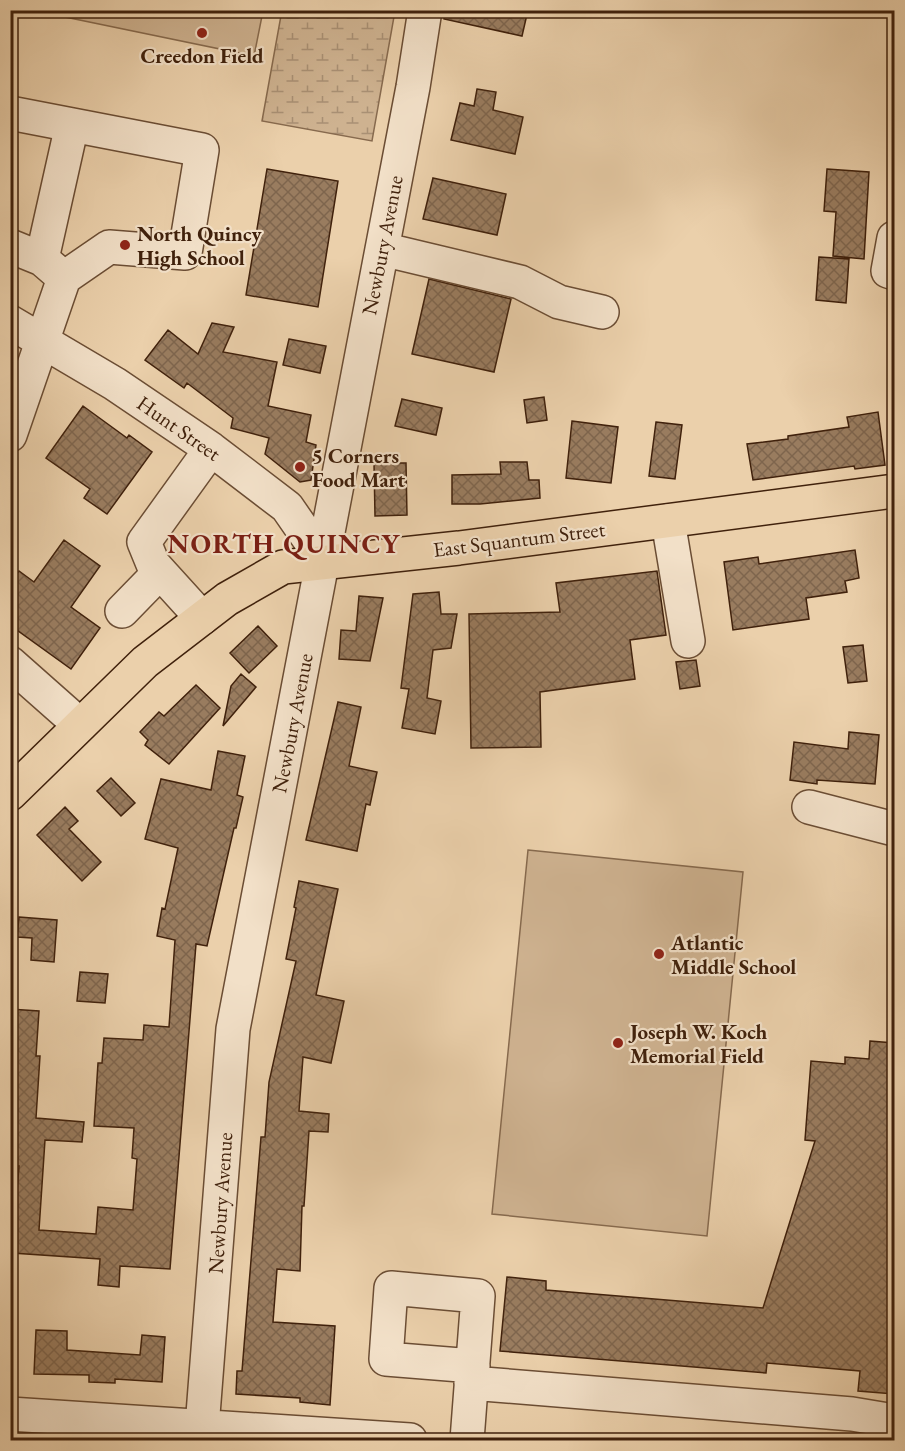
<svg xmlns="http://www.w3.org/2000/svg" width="905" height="1451" font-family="'EB Garamond',serif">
<defs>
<pattern id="wetland-marsh" width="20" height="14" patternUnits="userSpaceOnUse" patternTransform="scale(1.5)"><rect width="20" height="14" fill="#ceb290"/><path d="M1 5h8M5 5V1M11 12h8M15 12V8" fill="none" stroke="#a99074"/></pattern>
<pattern id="building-cross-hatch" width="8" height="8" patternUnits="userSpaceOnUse" patternTransform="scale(1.5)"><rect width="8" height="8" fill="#997c5f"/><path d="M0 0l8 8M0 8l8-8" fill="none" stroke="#7e654d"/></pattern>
</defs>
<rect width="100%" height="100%" fill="#ebd0ab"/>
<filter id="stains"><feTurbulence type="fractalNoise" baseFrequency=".00333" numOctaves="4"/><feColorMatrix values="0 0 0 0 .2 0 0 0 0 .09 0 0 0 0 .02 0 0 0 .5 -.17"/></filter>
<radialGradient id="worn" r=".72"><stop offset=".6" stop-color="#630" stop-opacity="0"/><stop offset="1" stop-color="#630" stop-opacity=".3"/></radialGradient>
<path fill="url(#wetland-marsh)" stroke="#876a4e" stroke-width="1.5" d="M 282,10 L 395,11 L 372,141 L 262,121 Z"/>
<path fill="#ceb290" stroke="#876a4e" stroke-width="1.5" d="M 36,11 L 263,11 L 254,56 Z
M 528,850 L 743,872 L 707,1236 L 492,1214 Z"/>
<path fill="url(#building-cross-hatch)" stroke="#40210c" stroke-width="1.5" d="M 445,10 L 528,10 L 522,36 L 444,19 Z
M 477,89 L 496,92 L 493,110 L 523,117 L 515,154 L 451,140 L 460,103 L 474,106 Z
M 267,169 L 338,181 L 318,307 L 246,295 Z
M 827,169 L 869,172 L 864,259 L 833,256 L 836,212 L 824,211 Z
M 433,178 L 506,194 L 497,235 L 423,219 Z
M 819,257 L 849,259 L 846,303 L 816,300 Z
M 429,279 L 511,299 L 494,372 L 412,354 Z
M 212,323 L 234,327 L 223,352 L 277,362 L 268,406 L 311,415 L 306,442 L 316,445 L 311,480 L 300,482 L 265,454 L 269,438 L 231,428 L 233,418 L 187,383 L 184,388 L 145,360 L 168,330 L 198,354 Z
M 289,339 L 326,346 L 320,373 L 283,365 Z
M 544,397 L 547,420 L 527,423 L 524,400 Z
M 402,399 L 442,408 L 436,435 L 395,426 Z
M 83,406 L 127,438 L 129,435 L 152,452 L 107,514 L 84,498 L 90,489 L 46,458 Z
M 878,412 L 885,465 L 855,469 L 854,466 L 753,480 L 747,444 L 788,439 L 788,436 L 849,427 L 847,417 Z
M 572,421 L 618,427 L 611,483 L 566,478 Z
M 656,422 L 682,425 L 675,479 L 649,476 Z
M 500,462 L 527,462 L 529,480 L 539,480 L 540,498 L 480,504 L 452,504 L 452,475 L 501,474 Z
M 374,463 L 406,463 L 407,515 L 375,516 Z
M 64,540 L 100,566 L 71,607 L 100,628 L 71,669 L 10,625 L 10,582 L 19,571 L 34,582 Z
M 855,550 L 859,578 L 845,581 L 847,592 L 806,598 L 809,619 L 733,630 L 724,562 L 758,557 L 759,564 Z
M 657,571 L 666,635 L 630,640 L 635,679 L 540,692 L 541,747 L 471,748 L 469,614 L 560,612 L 556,583 Z
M 439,592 L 441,614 L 457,614 L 451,648 L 433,650 L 427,698 L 441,701 L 435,734 L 402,728 L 409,689 L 401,688 L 413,594 Z
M 359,596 L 383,598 L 370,661 L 339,659 L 341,630 L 356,631 Z
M 258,626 L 277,646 L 249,673 L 230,653 Z
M 863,645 L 867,681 L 848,683 L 843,647 Z
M 696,660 L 700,686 L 680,689 L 676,662 Z
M 241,674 L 256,687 L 223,726 L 231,686 Z
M 196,685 L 220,708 L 169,764 L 145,745 L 148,740 L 140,732 L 159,712 L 164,716 Z
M 338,702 L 361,707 L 349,766 L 377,772 L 370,805 L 366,804 L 357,851 L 306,840 Z
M 849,732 L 879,735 L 875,784 L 817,780 L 817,784 L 790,780 L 794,742 L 848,749 Z
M 218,751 L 245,756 L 237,795 L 243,797 L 236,828 L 234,828 L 207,946 L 196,944 L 170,1269 L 120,1266 L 119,1287 L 98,1285 L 100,1259 L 12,1253 L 19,1166 L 10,1166 L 10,1009 L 39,1011 L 36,1056 L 40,1056 L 36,1118 L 84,1122 L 82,1142 L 45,1140 L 39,1230 L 96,1234 L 98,1207 L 133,1210 L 137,1159 L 132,1158 L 134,1128 L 94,1126 L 98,1063 L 102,1063 L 104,1038 L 143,1040 L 144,1025 L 169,1027 L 175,940 L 157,936 L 162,908 L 165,909 L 178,848 L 145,839 L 161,779 L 211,790 Z
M 111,778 L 135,803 L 121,816 L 97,791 Z
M 65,807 L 78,821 L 69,829 L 101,862 L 82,881 L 37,835 Z
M 299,881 L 338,889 L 316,995 L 344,1001 L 331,1063 L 303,1057 L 299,1111 L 329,1114 L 328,1132 L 309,1131 L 304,1206 L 302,1206 L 300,1271 L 277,1269 L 273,1322 L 335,1326 L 330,1405 L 300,1402 L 300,1398 L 236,1394 L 237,1371 L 242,1371 L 261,1137 L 265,1137 L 269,1082 L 296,961 L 286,959 L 296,908 L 294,907 Z
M 19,917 L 57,920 L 54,962 L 31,960 L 32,938 L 17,937 Z
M 80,972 L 108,974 L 105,1003 L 77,1001 Z
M 870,1041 L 894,1043 L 894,1394 L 858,1391 L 860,1371 L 767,1363 L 766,1373 L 500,1351 L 507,1277 L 546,1281 L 546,1290 L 763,1308 L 815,1141 L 805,1140 L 811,1061 L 845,1064 L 845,1057 L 869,1059 Z
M 36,1330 L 67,1331 L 67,1350 L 140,1355 L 142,1335 L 165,1337 L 162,1382 L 115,1379 L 115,1383 L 89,1382 L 89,1375 L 34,1374 Z"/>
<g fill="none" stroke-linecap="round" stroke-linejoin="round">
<g stroke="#6b4d34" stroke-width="36">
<path id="minor" d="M 10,113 L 202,150 L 185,253 L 109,247 L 64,278
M 894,238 L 888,271 L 894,273
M 10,246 L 42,259 L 72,125
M 382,249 L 520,282 L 559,302 L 602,312
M 10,322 L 115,384 L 211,449 L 287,507 L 314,546 L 322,563
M 10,435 L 64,278 L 42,259
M 668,521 L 688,641
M 122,611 L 160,572
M 202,618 L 153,564 L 144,542 L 211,449
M 10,663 L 80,725
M 809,807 L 894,829
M 471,1383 L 852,1414 L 894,1421
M 10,1414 L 410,1440
M 201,1440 L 233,1029 L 413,87 L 425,10
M 467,1440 L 478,1296 L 391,1288 L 386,1359 L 473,1366"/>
</g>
<g stroke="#40210c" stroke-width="36">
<path id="major" d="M 10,794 L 145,662 L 227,599 L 283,567 L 459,548 L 894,491"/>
</g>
<use href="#minor" stroke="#f2e0c8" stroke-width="33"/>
<use href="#major" stroke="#ebd0ab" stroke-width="33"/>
</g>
<g fill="#8f2418" stroke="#f2e0c8" stroke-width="2">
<circle cx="202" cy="33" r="6"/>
<circle cx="125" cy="245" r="6"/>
<circle cx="300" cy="467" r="6"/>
<circle cx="659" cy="954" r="6"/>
<circle cx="618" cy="1043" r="6"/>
</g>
<g text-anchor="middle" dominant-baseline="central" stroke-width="4.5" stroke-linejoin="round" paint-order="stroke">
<g font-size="21" font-weight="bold" fill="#40210c" stroke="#f2e0c8" text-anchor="start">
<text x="202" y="55" text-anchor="middle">Creedon Field</text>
<text x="137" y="233">North Quincy<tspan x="137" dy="24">High School</tspan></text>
<text x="312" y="455">5 Corners<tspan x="312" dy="24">Food Mart</tspan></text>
<text x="671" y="942">Atlantic<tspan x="671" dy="24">Middle School</tspan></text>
<text x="630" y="1031">Joseph W. Koch<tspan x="630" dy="24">Memorial Field</tspan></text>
</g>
<g font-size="21" fill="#40210c" stroke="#f2e0c8">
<text transform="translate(382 245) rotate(-79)">Newbury Avenue</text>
<text transform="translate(179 428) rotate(35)">Hunt Street</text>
<text transform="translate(519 539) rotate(-7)">East Squantum Street</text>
<text transform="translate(292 723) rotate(-79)">Newbury Avenue</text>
<text transform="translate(220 1203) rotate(-86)">Newbury Avenue</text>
</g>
<g font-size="27" font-weight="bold" letter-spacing="1.5" fill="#7a1f14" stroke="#f2e0c8">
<text x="284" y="543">NORTH QUINCY</text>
</g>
</g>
<rect width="905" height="1451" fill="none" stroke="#ebd0ab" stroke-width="36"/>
<rect x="12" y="12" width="881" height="1427" fill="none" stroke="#40210c" stroke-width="3"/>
<rect x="18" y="18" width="869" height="1415" fill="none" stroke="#40210c" stroke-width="1.5"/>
<rect width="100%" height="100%" filter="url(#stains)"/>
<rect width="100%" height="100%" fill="url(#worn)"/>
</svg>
